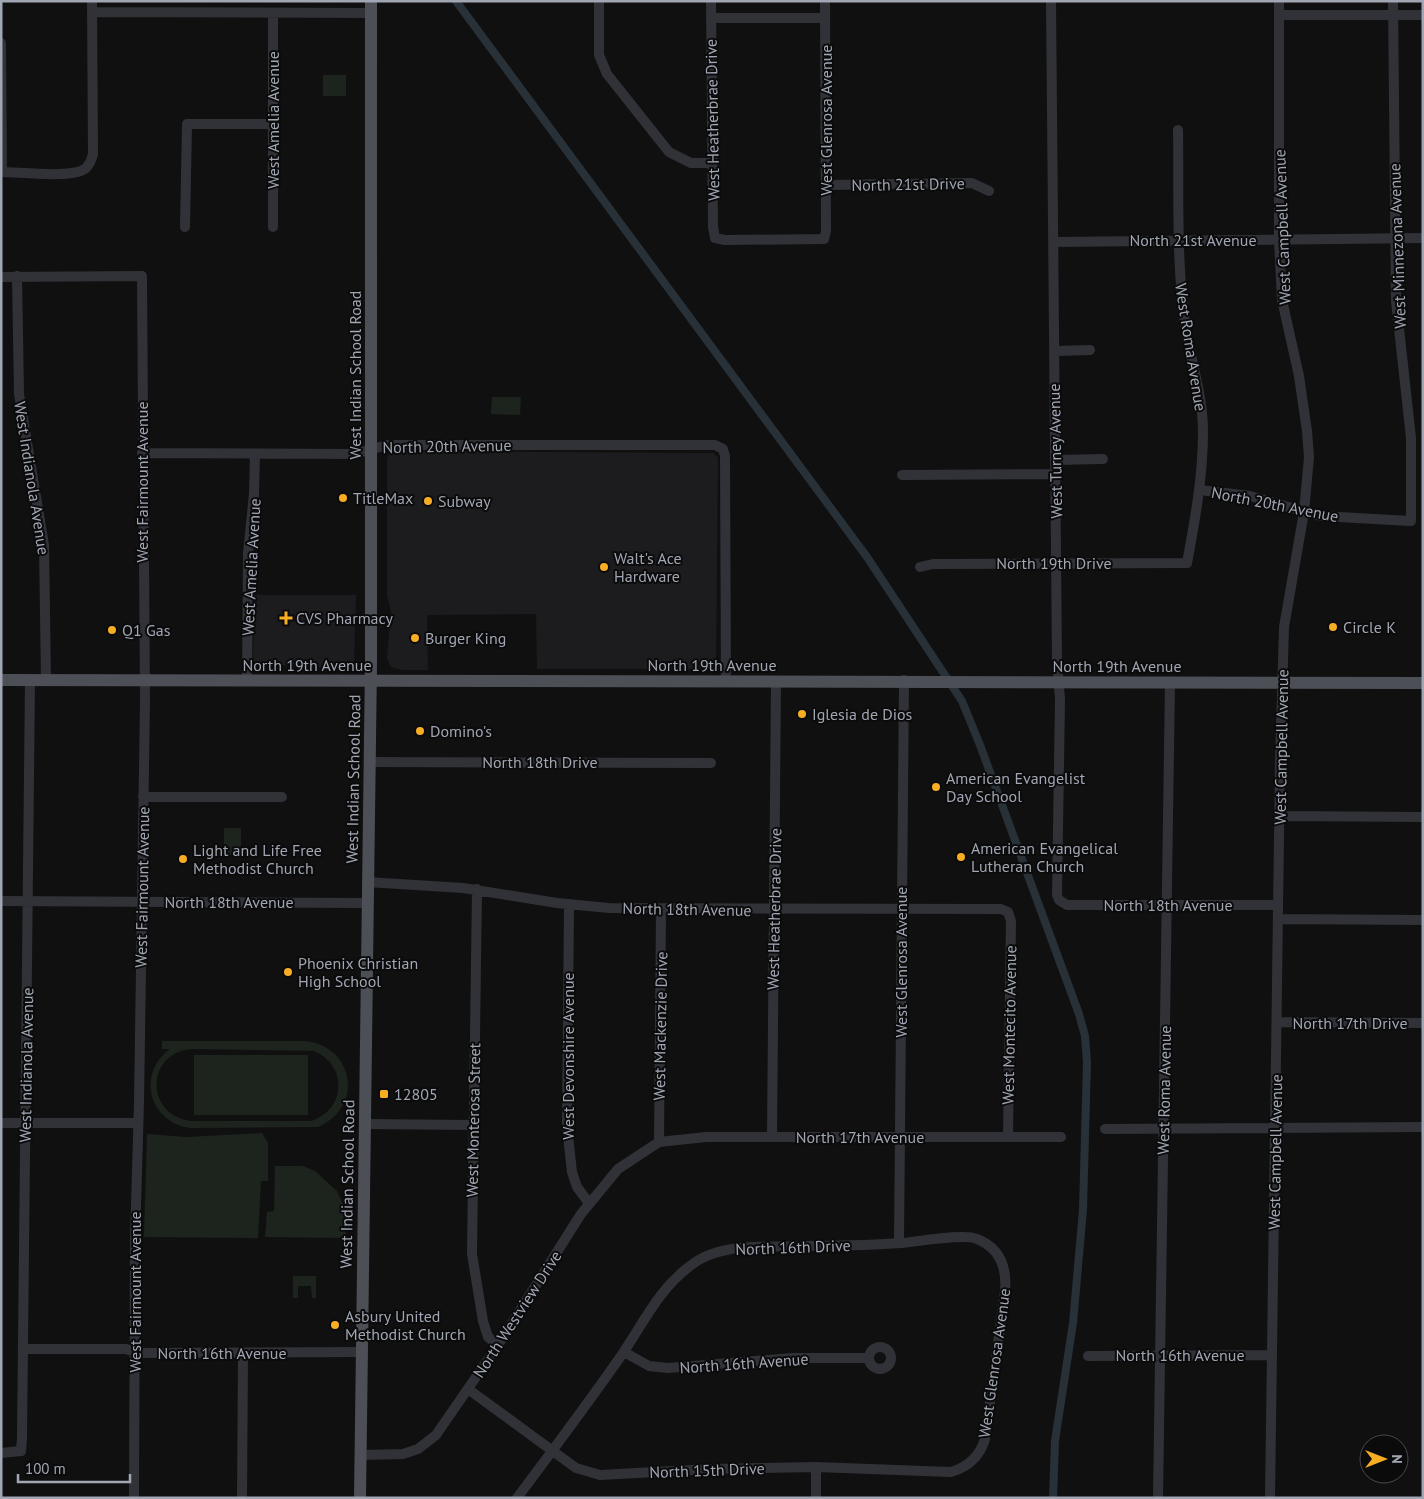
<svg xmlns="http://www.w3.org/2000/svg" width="1424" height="1499" font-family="'PT Sans',sans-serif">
<rect width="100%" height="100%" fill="#101011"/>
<path fill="#1c1c1e" d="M 392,451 L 714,453 L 718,458 L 716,667 L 711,669 L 537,669 L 536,614 L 427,615 L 428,670 L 401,670 L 391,667 L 387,658 L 391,612 L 387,596 L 387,462 L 388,453 Z
M 254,595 L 356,595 L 354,664 L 346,669 L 281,665 L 256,668 L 253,662 Z"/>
<path fill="#1c241d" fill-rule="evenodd" d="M 323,75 L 346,75 L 346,96 L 323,96 Z
M 492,397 L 521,397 L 520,415 L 491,414 Z
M 224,828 L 241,828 L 241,855 L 224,855 Z
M 162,1041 L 303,1041 C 354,1044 365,1107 318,1127 L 190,1128 C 149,1122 136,1074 170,1049 L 162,1049 ZM 192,1049 L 314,1051 C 348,1065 346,1110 311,1121 L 191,1121 C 144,1115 146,1052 192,1049 Z
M 194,1055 L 308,1055 L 308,1115 L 194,1115 Z
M 262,1133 L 268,1143 L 268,1181 L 261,1181 L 258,1238 L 144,1237 L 147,1134 L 187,1137 Z
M 275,1166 L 303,1166 L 315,1171 L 337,1191 L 346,1211 L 346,1238 L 265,1237 L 267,1212 L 274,1211 Z
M 293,1276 L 316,1276 L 316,1298 L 312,1298 L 311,1286 L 298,1286 L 298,1298 L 293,1298 Z"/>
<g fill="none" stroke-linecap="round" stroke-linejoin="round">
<path stroke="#283137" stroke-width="8" d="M 456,1 L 867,557 L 962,701 L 980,745 L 1079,1014 L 1085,1036 L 1087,1062 L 1083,1210 L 1073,1323 L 1055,1441 L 1053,1498"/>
<path stroke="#313237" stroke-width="10" d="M 599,1 L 599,55 L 607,74 L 669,152 L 691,163 L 712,163
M 711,1 L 713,227 L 715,238 L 725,240 L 824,239 L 826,231 L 825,1
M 1051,1 L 1057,662 L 1060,699 L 1057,895 L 1059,900 L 1067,905 L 1278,905
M 92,12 L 371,13
M 273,13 L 273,227
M 1280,15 L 1423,15
M 711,18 L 825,18
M 1,43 L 2,172
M 1,172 C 20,172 74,179 86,168 C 90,164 92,158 93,154 L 92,1
M 826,185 L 972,183 L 989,191
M 185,227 L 187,124 L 273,124
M 1054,242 L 1423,238
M 17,276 L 19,394 L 44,545 L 46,680
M 1,277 L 142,276 L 145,699 L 139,1102 L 135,1241 L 134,1498
M 1056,351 L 1090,350
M 142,453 L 354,454 L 387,445 L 715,445 L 723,449 L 725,456 L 726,682
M 1055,460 L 1103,459
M 902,475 L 1056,474
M 1200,490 L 1250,496 L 1320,516 L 1411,521 L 1411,438 L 1396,301 L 1393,1
M 920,567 L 933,564 L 1187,563 C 1195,520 1203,476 1203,432 C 1203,394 1190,360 1185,323 C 1176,259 1179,194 1178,130
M 247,681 L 248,553 L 254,494 L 255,454
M 369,762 L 711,763
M 143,797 L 282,797
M 1280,816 L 1423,817
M 367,882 L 463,888 L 557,903 L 609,908 L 1001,909 L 1008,912 L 1011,921 L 1008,1137
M 477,889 L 472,1254 L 483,1321 L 488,1337 L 498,1345
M 1,901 L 367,903
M 569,904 L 567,1127 L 572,1172 L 577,1187 L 589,1203
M 1278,919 L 1423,920
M 1277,1022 L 1423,1023
M 1,1123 L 138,1123
M 364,1124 L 473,1125
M 1105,1129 L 1423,1127
M 772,1137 L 776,681
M 659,1142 L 661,909
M 899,1243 L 904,680
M869 1358a11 11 0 1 1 22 0a11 11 0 1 1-22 0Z
M 23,1349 L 125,1349 L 143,1353 L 362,1352
M 624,1352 L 649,1366 L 668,1368 L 793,1358 L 869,1358
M 1088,1356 L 1272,1355
M 468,1389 L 576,1468 L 600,1475 L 710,1469 L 816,1467 L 951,1472 C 968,1467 980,1456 985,1439 L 1005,1291 C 1007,1267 1000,1248 977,1239 C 964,1233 917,1242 901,1243 C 851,1247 801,1245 751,1247 C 730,1248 707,1252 690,1266 C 659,1289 644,1322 623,1353 C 589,1402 553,1450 517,1498
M 1,1453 L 21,1451 L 22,1438 L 30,680
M 361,1455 L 403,1454 L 418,1449 L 436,1435 L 498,1345 L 581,1214 L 618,1169 L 659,1142 L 706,1137 L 1061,1137
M 816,1467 L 816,1498
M 242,1498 L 243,1353
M 1158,1498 L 1170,682
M 1270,1498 L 1280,763 L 1284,627 L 1304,512 L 1309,457 L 1307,431 L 1299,376 L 1282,300 L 1279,240 L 1279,1"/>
<path stroke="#4d4f56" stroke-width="12" d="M 1,680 L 1423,683
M 360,1498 L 371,664 L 371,1"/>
</g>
<g fill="#f8ae22" stroke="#0b0b0c" stroke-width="2">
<circle cx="343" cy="498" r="5"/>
<circle cx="428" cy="501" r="5"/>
<circle cx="604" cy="567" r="5"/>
<path d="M283.5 610.5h5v5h5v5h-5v5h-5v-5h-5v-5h5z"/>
<circle cx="1333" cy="627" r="5"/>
<circle cx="112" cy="630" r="5"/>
<circle cx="415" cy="638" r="5"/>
<circle cx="802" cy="714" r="5"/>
<circle cx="420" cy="731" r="5"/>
<circle cx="936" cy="787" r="5"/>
<circle cx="961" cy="857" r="5"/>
<circle cx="183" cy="859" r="5"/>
<circle cx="288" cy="972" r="5"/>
<rect x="379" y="1089" width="10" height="10" rx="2.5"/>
<circle cx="335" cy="1325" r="5"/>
</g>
<g text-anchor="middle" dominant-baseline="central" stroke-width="4" stroke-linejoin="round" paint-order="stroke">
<g font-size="16" fill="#a1a6b3" stroke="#0b0b0c">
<text transform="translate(273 120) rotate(-90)">West Amelia Avenue</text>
<text transform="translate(712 120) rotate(-91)">West Heatherbrae Drive</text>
<text transform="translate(826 120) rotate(-90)">West Glenrosa Avenue</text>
<text transform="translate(908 184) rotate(-1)">North 21st Drive</text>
<text transform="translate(1282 227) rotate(-92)">West Campbell Avenue</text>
<text x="1193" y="240">North 21st Avenue</text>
<text transform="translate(1397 246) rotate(-92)">West Minnezona Avenue</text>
<text transform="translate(1191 347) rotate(81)">West Roma Avenue</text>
<text transform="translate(355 375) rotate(-90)">West Indian School Road</text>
<text transform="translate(447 446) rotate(-1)">North 20th Avenue</text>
<text transform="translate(1055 451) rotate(-91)">West Turney Avenue</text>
<text transform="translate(32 478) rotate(81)">West Indianola Avenue</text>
<text transform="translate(142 482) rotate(-90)">West Fairmount Avenue</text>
<text transform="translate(1275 504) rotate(11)">North 20th Avenue</text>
<text x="1054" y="563">North 19th Drive</text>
<text transform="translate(251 567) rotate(-87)">West Amelia Avenue</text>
<text x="307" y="665">North 19th Avenue</text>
<text x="712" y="665">North 19th Avenue</text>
<text x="1117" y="666">North 19th Avenue</text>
<text transform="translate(1281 747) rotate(-89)">West Campbell Avenue</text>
<text x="540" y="762">North 18th Drive</text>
<text transform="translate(353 779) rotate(-89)">West Indian School Road</text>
<text transform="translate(142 887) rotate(-89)">West Fairmount Avenue</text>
<text x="229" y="902">North 18th Avenue</text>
<text x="1168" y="905">North 18th Avenue</text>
<text transform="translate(687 909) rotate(1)">North 18th Avenue</text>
<text transform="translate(774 909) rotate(-89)">West Heatherbrae Drive</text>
<text transform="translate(901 962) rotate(-90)">West Glenrosa Avenue</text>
<text x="1350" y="1023">North 17th Drive</text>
<text transform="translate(1009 1025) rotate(-89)">West Montecito Avenue</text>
<text transform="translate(660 1026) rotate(-89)">West Mackenzie Drive</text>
<text transform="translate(568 1056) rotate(-90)">West Devonshire Avenue</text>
<text transform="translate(26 1065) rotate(-89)">West Indianola Avenue</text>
<text transform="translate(1164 1090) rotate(-89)">West Roma Avenue</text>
<text transform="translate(473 1120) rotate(-89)">West Monterosa Street</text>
<text x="860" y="1137">North 17th Avenue</text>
<text transform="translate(1275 1152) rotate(-89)">West Campbell Avenue</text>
<text transform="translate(347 1184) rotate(-89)">West Indian School Road</text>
<text transform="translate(793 1247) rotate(-2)">North 16th Drive</text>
<text transform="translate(135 1292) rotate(-90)">West Fairmount Avenue</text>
<text transform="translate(517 1314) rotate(-57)">North Westview Drive</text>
<text x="222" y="1353">North 16th Avenue</text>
<text x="1180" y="1355">North 16th Avenue</text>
<text transform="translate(744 1363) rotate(-4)">North 16th Avenue</text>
<text transform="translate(994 1363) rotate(-82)">West Glenrosa Avenue</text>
<text transform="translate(707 1470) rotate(-2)">North 15th Drive</text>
</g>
<g font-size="16" fill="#a1a6b3" stroke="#0b0b0c" text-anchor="start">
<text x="353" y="498">TitleMax</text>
<text x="438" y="501">Subway</text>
<text x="614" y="558">Walt's Ace<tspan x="614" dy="18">Hardware</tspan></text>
<text x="296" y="618">CVS Pharmacy</text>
<text x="1343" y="627">Circle K</text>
<text x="122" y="630">Q1 Gas</text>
<text x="425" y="638">Burger King</text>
<text x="812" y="714">Iglesia de Dios</text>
<text x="430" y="731">Domino's</text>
<text x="946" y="778">American Evangelist<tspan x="946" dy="18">Day School</tspan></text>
<text x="971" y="848">American Evangelical<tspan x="971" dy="18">Lutheran Church</tspan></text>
<text x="193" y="850">Light and Life Free<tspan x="193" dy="18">Methodist Church</tspan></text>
<text x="298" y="963">Phoenix Christian<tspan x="298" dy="18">High School</tspan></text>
<text x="394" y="1094">12805</text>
<text x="345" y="1316">Asbury United<tspan x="345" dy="18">Methodist Church</tspan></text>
</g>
</g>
<rect width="1424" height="1499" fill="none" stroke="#a1a6b3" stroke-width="5"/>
<g transform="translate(1384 1459) rotate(90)"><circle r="24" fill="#0b0b0c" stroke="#47494f"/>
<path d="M0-4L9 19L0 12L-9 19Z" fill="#f8ae22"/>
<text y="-8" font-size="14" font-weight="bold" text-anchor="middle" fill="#a1a6b3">N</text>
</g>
<path d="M18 1474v8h112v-8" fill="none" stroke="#a1a6b3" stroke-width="2.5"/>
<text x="25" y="1474" font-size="15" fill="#a1a6b3" stroke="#0b0b0c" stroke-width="4" paint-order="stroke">100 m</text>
</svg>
